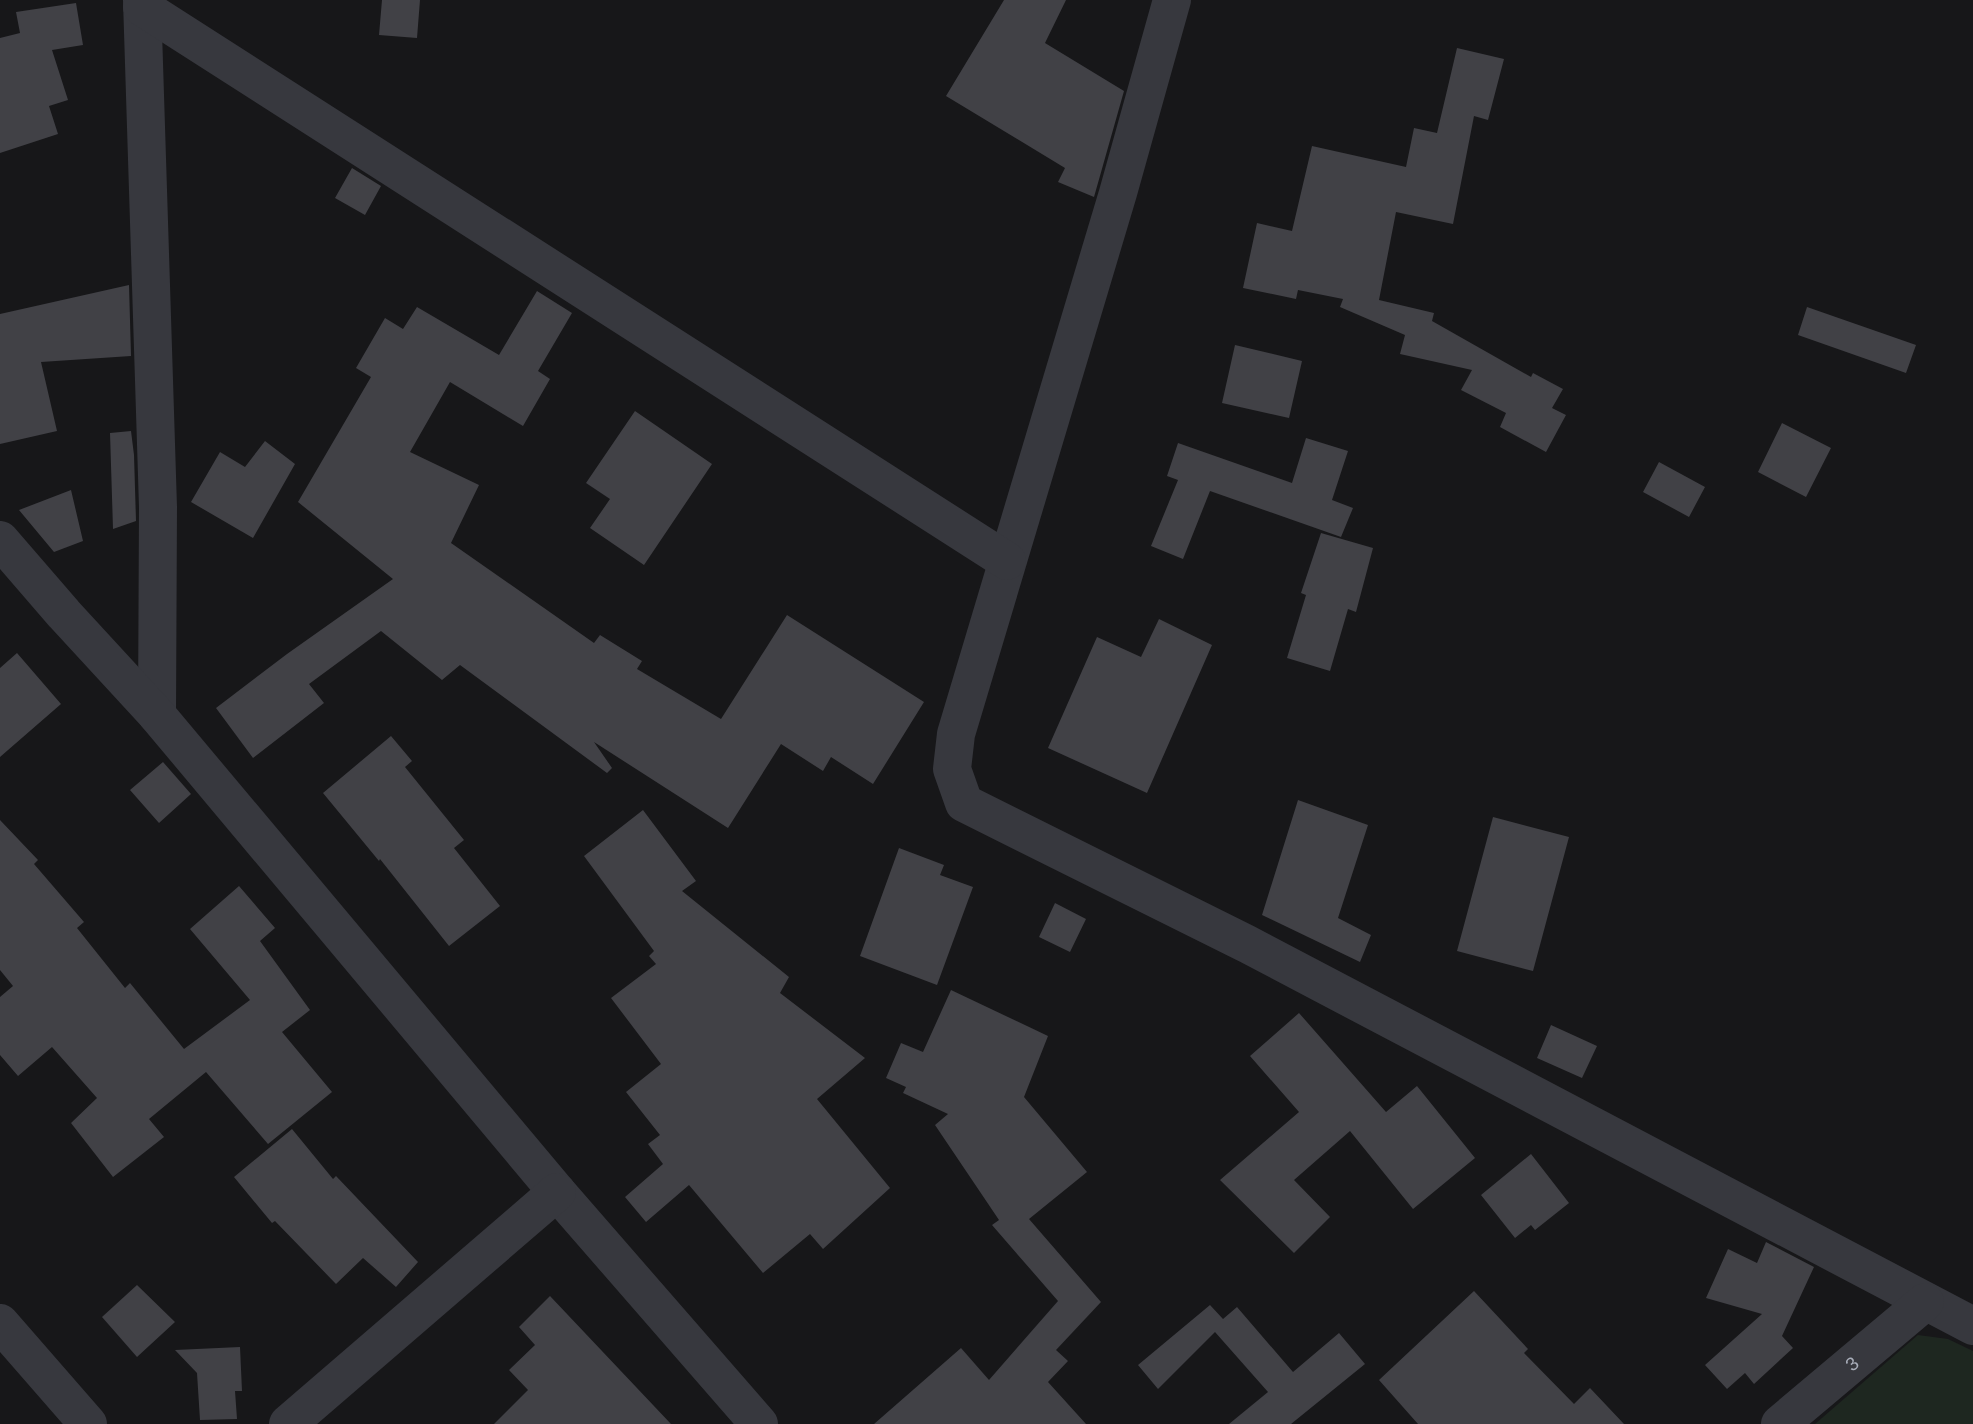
<svg xmlns="http://www.w3.org/2000/svg" width="1973" height="1424" font-family="Helvetica,sans-serif">
<rect width="100%" height="100%" fill="#171719"/>
<path fill="#1e2720" d="M 1918,1335 L 1948,1339 L 1973,1351 L 1973,1424 L 1815,1424 Z"/>
<path fill="#414146" d="M 382,0 L 420,0 L 417,38 L 379,35 Z
M 1004,0 L 1066,0 L 1045,43 L 1124,91 L 1094,197 L 1058,182 L 1065,168 L 946,96 Z
M 76,3 L 83,45 L 52,50 L 68,100 L 49,106 L 58,134 L 0,153 L 0,38 L 20,33 L 16,12 Z
M 1457,48 L 1504,59 L 1488,120 L 1474,116 L 1453,224 L 1396,212 L 1379,300 L 1434,313 L 1432,321 L 1531,377 L 1533,373 L 1563,389 L 1552,408 L 1566,415 L 1546,452 L 1500,427 L 1506,413 L 1461,390 L 1472,370 L 1400,354 L 1405,335 L 1340,307 L 1343,299 L 1298,290 L 1296,299 L 1243,288 L 1257,223 L 1292,231 L 1312,146 L 1406,167 L 1414,128 L 1437,133 Z
M 352,168 L 381,186 L 365,215 L 335,198 Z
M 129,285 L 131,356 L 41,362 L 57,431 L 0,444 L 0,314 Z
M 537,291 L 572,313 L 538,371 L 550,379 L 523,426 L 450,382 L 410,452 L 479,485 L 451,543 L 594,643 L 600,635 L 642,661 L 637,669 L 721,719 L 787,615 L 924,702 L 873,784 L 831,757 L 823,771 L 781,744 L 728,828 L 594,742 L 612,768 L 607,773 L 460,665 L 442,680 L 381,631 L 309,684 L 324,703 L 253,758 L 216,708 L 287,654 L 393,579 L 298,502 L 371,377 L 356,368 L 385,318 L 403,329 L 417,307 L 499,355 Z
M 1807,307 L 1916,345 L 1906,373 L 1798,335 Z
M 1235,345 L 1302,361 L 1289,418 L 1222,403 Z
M 635,411 L 712,464 L 644,565 L 590,528 L 610,499 L 586,483 Z
M 1782,423 L 1831,448 L 1806,497 L 1758,472 Z
M 131,431 L 134,455 L 136,521 L 113,529 L 110,433 Z
M 1306,438 L 1348,451 L 1332,500 L 1353,508 L 1341,537 L 1210,491 L 1183,559 L 1151,546 L 1178,480 L 1167,476 L 1178,443 L 1292,483 Z
M 265,441 L 295,464 L 253,538 L 191,502 L 220,452 L 245,467 Z
M 1659,462 L 1705,487 L 1689,517 L 1643,492 Z
M 71,490 L 83,541 L 54,552 L 19,510 Z
M 1321,533 L 1373,548 L 1356,612 L 1348,609 L 1330,671 L 1287,658 L 1306,595 L 1301,593 Z
M 1159,619 L 1212,645 L 1147,793 L 1048,748 L 1097,637 L 1141,657 Z
M 17,653 L 61,704 L 0,757 L 0,668 Z
M 391,736 L 412,761 L 405,767 L 464,840 L 454,848 L 500,906 L 449,946 L 380,859 L 379,861 L 323,793 Z
M 163,762 L 191,794 L 159,823 L 130,790 Z
M 1298,800 L 1368,825 L 1338,918 L 1371,935 L 1360,962 L 1262,915 Z
M 643,810 L 696,881 L 682,891 L 789,977 L 780,993 L 865,1058 L 817,1099 L 890,1188 L 823,1249 L 810,1234 L 763,1273 L 689,1185 L 646,1222 L 625,1197 L 663,1164 L 648,1144 L 660,1135 L 626,1092 L 661,1064 L 611,998 L 656,964 L 649,956 L 654,951 L 584,856 Z
M 1493,817 L 1569,837 L 1533,971 L 1457,951 Z
M 0,820 L 38,860 L 34,864 L 84,922 L 77,928 L 125,988 L 130,983 L 184,1049 L 250,1000 L 190,929 L 239,886 L 275,928 L 260,941 L 310,1010 L 282,1032 L 332,1092 L 268,1144 L 206,1072 L 149,1119 L 164,1137 L 113,1177 L 71,1123 L 97,1098 L 52,1047 L 18,1076 L 0,1055 L 0,997 L 13,986 L 0,970 Z
M 899,848 L 944,865 L 940,875 L 973,887 L 937,985 L 860,956 Z
M 1055,903 L 1086,919 L 1070,952 L 1039,937 Z
M 951,990 L 1048,1036 L 1024,1097 L 1087,1172 L 1029,1219 L 1101,1302 L 1056,1350 L 1068,1361 L 1048,1382 L 1086,1424 L 874,1424 L 961,1348 L 989,1380 L 1058,1301 L 992,1225 L 999,1220 L 935,1125 L 948,1114 L 903,1093 L 906,1087 L 886,1078 L 901,1043 L 923,1052 Z
M 1299,1013 L 1386,1112 L 1417,1086 L 1475,1158 L 1413,1209 L 1350,1131 L 1294,1180 L 1330,1217 L 1294,1253 L 1220,1180 L 1299,1112 L 1250,1056 Z
M 1551,1025 L 1597,1046 L 1582,1078 L 1537,1058 Z
M 292,1129 L 333,1179 L 336,1176 L 418,1262 L 396,1287 L 363,1258 L 336,1284 L 275,1221 L 272,1223 L 234,1177 Z
M 1531,1154 L 1569,1203 L 1535,1230 L 1531,1225 L 1515,1238 L 1481,1195 Z
M 1766,1242 L 1814,1267 L 1782,1336 L 1793,1348 L 1754,1384 L 1745,1373 L 1727,1389 L 1705,1365 L 1762,1314 L 1706,1298 L 1728,1249 L 1757,1263 Z
M 137,1285 L 175,1322 L 137,1357 L 102,1317 Z
M 1474,1291 L 1528,1349 L 1524,1353 L 1574,1404 L 1590,1388 L 1624,1424 L 1418,1424 L 1379,1380 Z
M 550,1296 L 671,1424 L 494,1424 L 528,1390 L 509,1370 L 535,1345 L 519,1327 Z
M 1210,1305 L 1223,1319 L 1237,1307 L 1293,1372 L 1339,1333 L 1365,1364 L 1291,1424 L 1229,1424 L 1268,1392 L 1215,1332 L 1158,1389 L 1138,1365 Z
M 240,1347 L 242,1391 L 235,1391 L 237,1419 L 200,1420 L 197,1373 L 175,1350 Z"/>
<g fill="none" stroke-linecap="round" stroke-linejoin="round">
<g stroke="#37383e" stroke-width="38">
<path d="M 142,0 L 158,507 L 157,715"/>
<path d="M 1172,0 L 1118,193 L 956,734 L 952,769 L 964,803 L 1247,944 L 1973,1326"/>
<path d="M 142,7 L 1007,561"/>
<path d="M 0,540 L 64,614 L 157,715 L 557,1192 L 759,1424"/>
<path d="M 0,1323 L 88,1424"/>
<path d="M 288,1424 L 557,1192"/>
<path id="s1" d="M 1780,1424 L 1925,1302"/>
</g>
</g>
<g text-anchor="middle" dominant-baseline="central" stroke-width="5" stroke-linejoin="round" paint-order="stroke">
<g font-size="19" fill="#a8adb9" stroke="#121214">
<text stroke="none"><textPath href="#s1" startOffset="94">3</textPath></text>
</g>
</g>
</svg>
